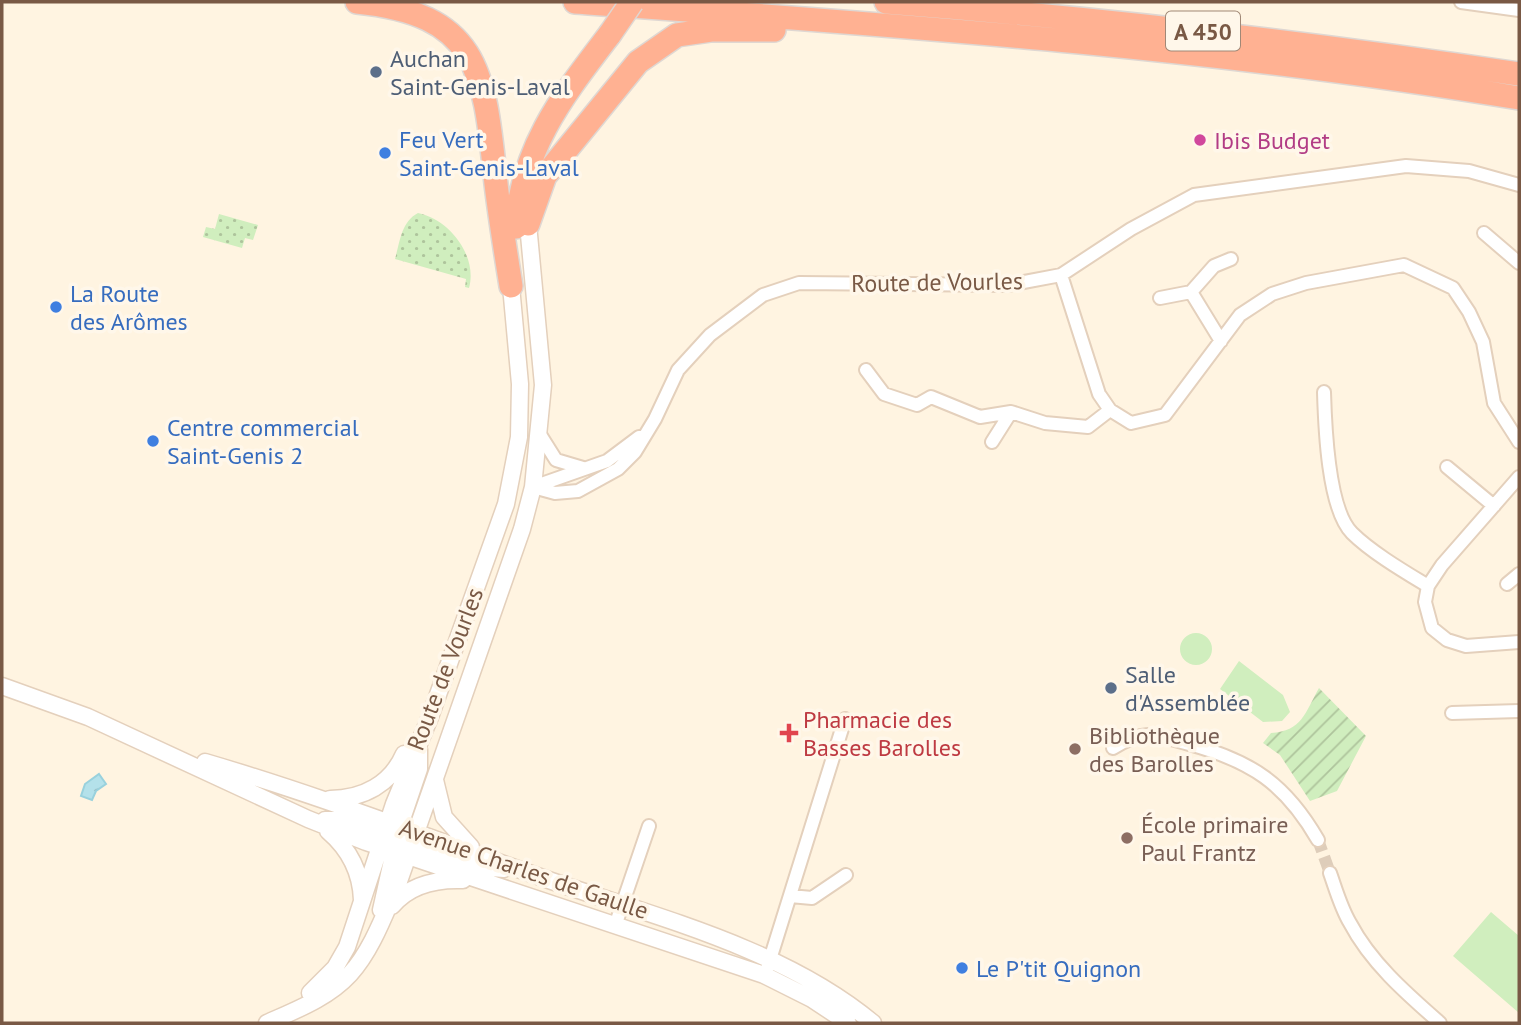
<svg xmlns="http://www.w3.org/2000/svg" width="1521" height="1025" font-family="'PT Sans',sans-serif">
<defs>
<pattern id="grass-dots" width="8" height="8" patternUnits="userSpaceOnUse" patternTransform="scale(1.75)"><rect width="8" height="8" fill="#d0eebe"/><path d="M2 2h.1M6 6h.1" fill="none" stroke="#aec49c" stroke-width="1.8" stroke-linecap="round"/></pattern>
<pattern id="garden-furrows" width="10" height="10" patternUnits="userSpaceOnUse" patternTransform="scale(1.75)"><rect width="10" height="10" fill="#d0eebe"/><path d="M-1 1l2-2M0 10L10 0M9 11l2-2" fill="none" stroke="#aec49c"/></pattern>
<pattern id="water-ripples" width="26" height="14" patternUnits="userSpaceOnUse" patternTransform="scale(1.75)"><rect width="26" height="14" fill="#b4e1ea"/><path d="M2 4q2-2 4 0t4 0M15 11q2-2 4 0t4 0" fill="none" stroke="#97b9bf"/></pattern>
</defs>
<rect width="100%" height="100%" fill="#fff4e1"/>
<path fill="url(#grass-dots)" d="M 418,213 C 449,219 478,256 469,288 L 465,287 L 466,279 L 395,259 C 400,242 401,222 418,213 Z
M 219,214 L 258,225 L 253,240 L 245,238 L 242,248 L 203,237 L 206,227 L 215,229 Z"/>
<path fill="#d0eebe" d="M1180 649a16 16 0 1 1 32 0a16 16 0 1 1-32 0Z
M 1239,661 L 1283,695 L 1290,712 L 1282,721 L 1263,722 L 1220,689 Z
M 1491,912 L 1519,936 L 1519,1013 L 1453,956 Z"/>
<path fill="url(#garden-furrows)" d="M 1319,688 L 1366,736 L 1337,791 L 1310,801 L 1280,755 L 1263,743 L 1271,733 C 1302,731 1305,713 1319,688 Z"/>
<path fill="url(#water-ripples)" stroke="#99d1dd" stroke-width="2" d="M 99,774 L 106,784 L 96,791 L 92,800 L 81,796 L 85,784 Z"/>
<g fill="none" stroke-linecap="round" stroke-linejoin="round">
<path stroke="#decdba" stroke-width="12" stroke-dasharray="12 6" stroke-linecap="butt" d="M 1318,840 L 1330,873"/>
<g stroke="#e4d0bc" stroke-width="16">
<path id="minor" d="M 1461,2 L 1519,10
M 1484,233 L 1519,263
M 1061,275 L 1099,394 L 1110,410 L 1131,423 L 1165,415 L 1240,315 L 1272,294 L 1306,283 L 1404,265 L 1453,288 L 1469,312 L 1483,342 L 1494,403 L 1519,442
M 1191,292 L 1214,266 L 1231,259
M 1160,298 L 1191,292 L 1221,341
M 866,370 L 884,394 L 917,405 L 931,397 L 980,417 L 1011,412
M 1324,392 C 1325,427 1328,509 1352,533 C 1371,552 1405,572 1428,586
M 539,433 L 556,460 L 583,468
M 992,442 L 1011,412 L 1045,423 L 1088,427 L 1110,410
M 1447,467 L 1494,506
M 1519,477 L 1442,565 L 1428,586 L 1425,602 L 1432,628 L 1447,640 L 1466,646 L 1519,642
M 533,487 L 555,493 L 578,491 L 618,469 L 635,452 L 655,419 L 678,370 L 710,335 L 763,295 L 799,283 L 1008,285 L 1061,275 L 1131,229 L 1194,195 L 1406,166 L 1469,171 L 1519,185
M 533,487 L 607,461 L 639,437
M 1507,584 L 1519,574
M 1452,713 L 1519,711
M 1113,748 C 1144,728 1155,735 1189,744 C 1251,761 1285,783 1318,840
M 1330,873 C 1336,890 1341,908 1350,923 C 1371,963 1407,994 1440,1023
M 790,896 L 812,898 L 846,875
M 615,926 L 649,826
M 767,969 L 845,719"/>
</g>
<g stroke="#e4d0bc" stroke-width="19">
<path id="tertiary" d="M 2,686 L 88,717 L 308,819 L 366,842 L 764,975 L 812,999 L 848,1023
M 205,762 C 321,796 432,839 546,879 C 655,917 783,948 873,1023
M 435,780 L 444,817 L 471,847
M 330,799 C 363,799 391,784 404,754
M 325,820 L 341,820 L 391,838 L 413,842 L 480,867 L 504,869
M 328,831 C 349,849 361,872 362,900
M 392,906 C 410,884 437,879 463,880
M 381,910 L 400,825 L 419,769 L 419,749
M 310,993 L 335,968 L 347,947 L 394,804 L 430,717 L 506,504 L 519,437 L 520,384 L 511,286
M 267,1023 C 296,1010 328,998 350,974 C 372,950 385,913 398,884 L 522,529 L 533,487 L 543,385 L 528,224"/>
</g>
<g stroke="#dfd7d2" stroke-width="26">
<path id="motorway" d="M 357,2 C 477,14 484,69 495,175 C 499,212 505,249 511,286
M 575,2 C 891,25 1207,46 1519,98
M 886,2 C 1098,18 1309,43 1519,74
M 528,224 L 545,176 L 638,62 L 677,35 L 711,30 L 774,30
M 516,227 C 523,145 562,97 610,34"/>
</g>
<use href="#minor" stroke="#fff" stroke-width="12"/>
<use href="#tertiary" stroke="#fff" stroke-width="16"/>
<use href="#motorway" stroke="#ffb192" stroke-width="23"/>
<g stroke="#dfd7d2" stroke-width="26" stroke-linecap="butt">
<path id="motorway-bridge" d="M 610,34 L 632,2"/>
</g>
<use href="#motorway-bridge" stroke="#ffb192" stroke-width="23"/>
</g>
<g fill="#5c6f8a" stroke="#fff7ea" stroke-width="2.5">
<circle cx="376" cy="72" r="7"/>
<circle cx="1111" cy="688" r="7"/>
</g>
<circle fill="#d1479c" stroke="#fff7ea" stroke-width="2.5" cx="1200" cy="140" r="7"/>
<g fill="#3f7fe0" stroke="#fff7ea" stroke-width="2.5">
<circle cx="385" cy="153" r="7"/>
<circle cx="56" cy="307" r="7"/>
<circle cx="153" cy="441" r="7"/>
<circle cx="962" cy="968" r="7"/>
</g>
<path fill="#e0444e" stroke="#fff7ea" stroke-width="2.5" d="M785.5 722.5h7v7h7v7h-7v7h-7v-7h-7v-7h7z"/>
<g fill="#8d6e63" stroke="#fff7ea" stroke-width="2.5">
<circle cx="1075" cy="749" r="7"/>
<circle cx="1127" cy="838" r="7"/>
</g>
<g text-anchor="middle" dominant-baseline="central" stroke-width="7" stroke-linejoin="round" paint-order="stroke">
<rect fill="#fff7ea" stroke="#a18876" stroke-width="2" x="1166" y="11.5" width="74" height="39" rx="5"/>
<g font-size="23" font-weight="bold" fill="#795945">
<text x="1203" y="31">A 450</text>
</g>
<g font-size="24" fill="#4e5e75" stroke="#fff7ea" text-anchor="start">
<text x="390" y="58">Auchan<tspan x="390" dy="28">Saint-Genis-Laval</tspan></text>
<text x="1125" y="674">Salle<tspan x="1125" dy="28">d'Assemblée</tspan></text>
</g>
<g font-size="24" fill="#366cbe" stroke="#fff7ea" text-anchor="start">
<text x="399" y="139">Feu Vert<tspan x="399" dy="28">Saint-Genis-Laval</tspan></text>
<text x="70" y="293">La Route<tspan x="70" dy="28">des Arômes</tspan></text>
<text x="167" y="427">Centre commercial<tspan x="167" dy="28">Saint-Genis 2</tspan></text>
<text x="976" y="968">Le P'tit Quignon</text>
</g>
<g font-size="24" fill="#b23c85" stroke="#fff7ea" text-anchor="start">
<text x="1214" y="140">Ibis Budget</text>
</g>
<g font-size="24" fill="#795945" stroke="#fff7ea">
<text transform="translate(937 282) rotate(-1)">Route de Vourles</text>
<text transform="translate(445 669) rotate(-69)">Route de Vourles</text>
<text transform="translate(524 869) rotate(19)">Avenue Charles de Gaulle</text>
</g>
<g font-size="24" fill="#be3a42" stroke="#fff7ea" text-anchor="start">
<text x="803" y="719">Pharmacie des<tspan x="803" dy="28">Basses Barolles</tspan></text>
</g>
<g font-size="24" fill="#785e54" stroke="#fff7ea" text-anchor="start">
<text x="1089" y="735">Bibliothèque<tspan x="1089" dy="28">des Barolles</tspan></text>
<text x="1141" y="824">École primaire<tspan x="1141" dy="28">Paul Frantz</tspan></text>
</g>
</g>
<rect width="1521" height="1025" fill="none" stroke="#795945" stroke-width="7"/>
</svg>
